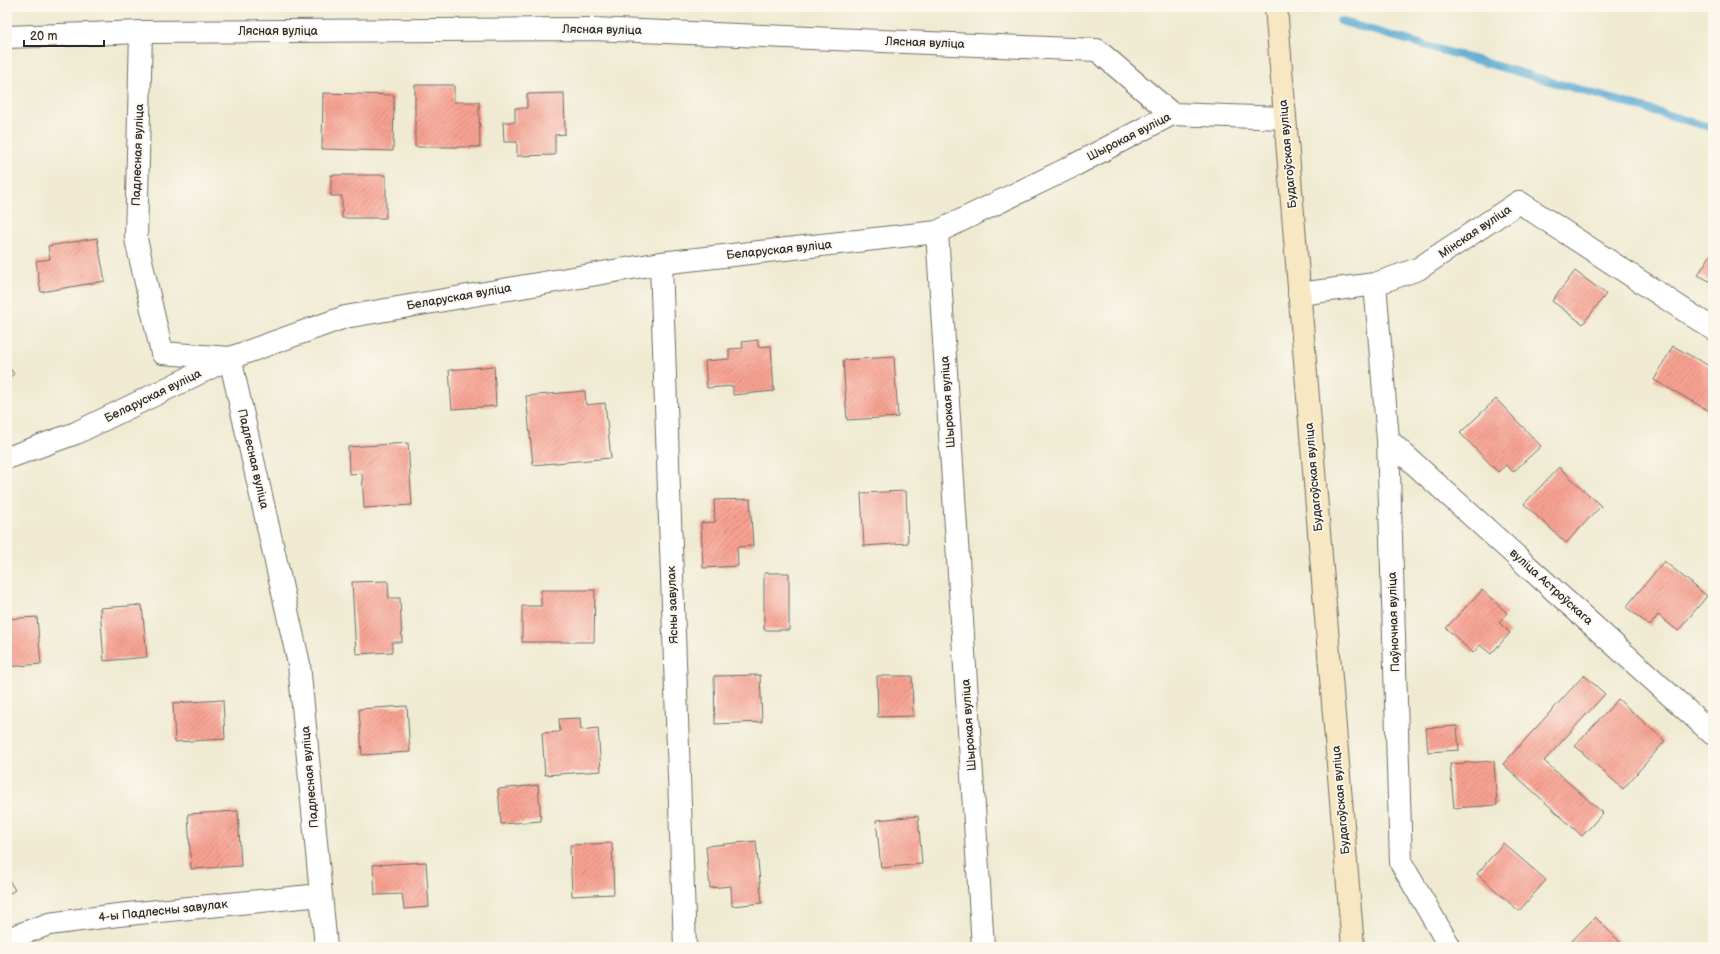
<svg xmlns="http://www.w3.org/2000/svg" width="1720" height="954" font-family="'Balsamiq Sans',sans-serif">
<defs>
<pattern id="building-hatch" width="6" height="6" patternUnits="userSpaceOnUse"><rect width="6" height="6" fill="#f8a192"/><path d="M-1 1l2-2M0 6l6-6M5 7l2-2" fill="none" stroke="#c98377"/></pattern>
</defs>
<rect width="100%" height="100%" fill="#fbf7ec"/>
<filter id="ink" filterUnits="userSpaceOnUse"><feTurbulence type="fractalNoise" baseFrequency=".025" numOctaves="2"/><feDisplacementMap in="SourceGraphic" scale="8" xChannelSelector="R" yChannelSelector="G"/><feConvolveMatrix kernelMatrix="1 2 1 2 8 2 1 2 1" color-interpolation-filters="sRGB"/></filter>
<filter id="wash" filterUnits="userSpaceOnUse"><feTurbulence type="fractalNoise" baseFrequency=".012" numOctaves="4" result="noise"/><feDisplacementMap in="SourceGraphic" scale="16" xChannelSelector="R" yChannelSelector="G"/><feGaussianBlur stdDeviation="0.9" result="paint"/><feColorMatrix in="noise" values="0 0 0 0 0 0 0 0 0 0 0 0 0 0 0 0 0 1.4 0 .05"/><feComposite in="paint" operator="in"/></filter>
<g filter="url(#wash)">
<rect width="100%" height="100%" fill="#efead1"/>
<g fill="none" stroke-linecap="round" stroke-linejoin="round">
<path stroke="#57a8d2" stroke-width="8" d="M 1340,21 L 1713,128"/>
</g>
<g id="blocks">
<path fill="url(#building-hatch)" d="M 415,85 L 454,85 L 454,102 L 479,102 L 480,147 L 415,147 Z
M 323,93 L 394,95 L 393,151 L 322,149 Z
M 564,93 L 565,134 L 555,135 L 555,155 L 517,156 L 517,142 L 504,142 L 503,122 L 515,122 L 515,108 L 527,108 L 527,94 Z
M 331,175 L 386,175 L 386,218 L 342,218 L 342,196 L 331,196 Z
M 97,238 L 105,281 L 41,292 L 36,261 L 50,259 L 48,246 Z
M 1713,251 L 1713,283 L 1698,275 Z
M 1575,271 L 1606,294 L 1583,324 L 1552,301 Z
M 758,340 L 758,347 L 771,346 L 774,391 L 733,395 L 733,386 L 707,388 L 705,361 L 729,359 L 729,349 L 743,348 L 742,342 Z
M 1673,346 L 1713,368 L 1713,413 L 1654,380 Z
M 894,357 L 898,417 L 847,420 L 843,360 Z
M 7,364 L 14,374 L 7,379 Z
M 494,366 L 496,406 L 452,409 L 449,370 Z
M 585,391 L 586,405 L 605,403 L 611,458 L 533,465 L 526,396 Z
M 1496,399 L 1541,446 L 1513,472 L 1506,465 L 1498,472 L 1460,433 Z
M 408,443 L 412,505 L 364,508 L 362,473 L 349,474 L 348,447 Z
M 1559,467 L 1601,506 L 1566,543 L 1524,504 Z
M 906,491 L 908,543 L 864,546 L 861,493 Z
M 750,499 L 753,546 L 737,547 L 738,566 L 703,568 L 701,523 L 715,522 L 714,500 Z
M 1664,561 L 1707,596 L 1678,631 L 1658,615 L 1650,626 L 1626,607 Z
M 764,573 L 789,573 L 789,630 L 764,630 Z
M 388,581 L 389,598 L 400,598 L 402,642 L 392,642 L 392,652 L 356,654 L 352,582 Z
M 541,590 L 595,590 L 594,642 L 522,642 L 522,606 L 541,606 Z
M 1482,590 L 1507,613 L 1499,622 L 1510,633 L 1491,654 L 1480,645 L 1473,653 L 1446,628 Z
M 142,605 L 147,657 L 104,661 L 100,608 Z
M 37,617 L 41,664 L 7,667 L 7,619 Z
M 760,675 L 762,722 L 715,724 L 714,676 Z
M 1584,675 L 1605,694 L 1544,761 L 1603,813 L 1582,836 L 1503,764 Z
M 877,676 L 912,676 L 913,716 L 878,717 Z
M 1618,699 L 1665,741 L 1623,789 L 1575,746 Z
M 223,700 L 225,739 L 175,742 L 173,703 Z
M 407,706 L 410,752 L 362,755 L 359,709 Z
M 580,718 L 581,730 L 598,728 L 601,771 L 545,775 L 542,733 L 560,732 L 559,719 Z
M 1457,726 L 1459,750 L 1428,752 L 1426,728 Z
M 1494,761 L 1497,805 L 1454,808 L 1450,764 Z
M 538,785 L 541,821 L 501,824 L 498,789 Z
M 238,811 L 241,866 L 191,869 L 188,814 Z
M 918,816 L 922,864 L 881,868 L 876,820 Z
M 756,841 L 762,903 L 732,906 L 731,886 L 710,888 L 706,846 Z
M 612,843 L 614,894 L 572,896 L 570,845 Z
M 1503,843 L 1546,880 L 1519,911 L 1477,874 Z
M 426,862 L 429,907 L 404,909 L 402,894 L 375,895 L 373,865 Z
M 7,877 L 15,890 L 7,895 Z
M 1595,917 L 1622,944 L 1619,947 L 1566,947 Z"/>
</g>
</g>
<g filter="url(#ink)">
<use href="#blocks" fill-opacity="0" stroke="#706e65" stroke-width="1"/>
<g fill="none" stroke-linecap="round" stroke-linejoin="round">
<g stroke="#706e65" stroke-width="24">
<path id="street" d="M 141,32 L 136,239 L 162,353 L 230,358 L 299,664 L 326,947
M 7,37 L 141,32 L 592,29 L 1097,50 L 1172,114
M 661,263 L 685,947
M 1375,284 L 1388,440 L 1401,863 L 1450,947
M 1299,294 L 1375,284 L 1418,269 L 1519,202 L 1713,329
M 1388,440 L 1713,734
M 7,458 L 76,433 L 230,358 L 345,317 L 661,263 L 937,232
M 7,939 L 49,924 L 118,915 L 321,895
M 983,947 L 937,232 L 1069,168 L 1172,114 L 1285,118"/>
</g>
<g stroke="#706e65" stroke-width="24">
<path id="secondary" d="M 1276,7 L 1353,947"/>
</g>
<use href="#street" stroke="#fff" stroke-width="22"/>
<use href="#secondary" stroke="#f7e8c3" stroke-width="22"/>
</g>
</g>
<g text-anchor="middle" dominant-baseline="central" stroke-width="3.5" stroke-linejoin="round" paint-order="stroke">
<g font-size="12" fill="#2b2b2b" stroke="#fbf7ec">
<text transform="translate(602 30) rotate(1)">Лясная вуліца</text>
<text x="278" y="31">Лясная вуліца</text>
<text transform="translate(925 43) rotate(2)">Лясная вуліца</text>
<text transform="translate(1129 137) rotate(-27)">Шырокая вуліца</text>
<text transform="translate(1288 154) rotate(-95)">Будагоўская вуліца</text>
<text transform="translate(138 155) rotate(-88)">Падлесная вуліца</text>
<text transform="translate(1475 232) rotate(-34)">Мінская вуліца</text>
<text transform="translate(779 250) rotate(-6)">Беларуская вуліца</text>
<text transform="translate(459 297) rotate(-10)">Беларуская вуліца</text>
<text transform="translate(153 396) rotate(-26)">Беларуская вуліца</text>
<text transform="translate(948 402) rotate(-94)">Шырокая вуліца</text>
<text transform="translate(253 459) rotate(77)">Падлесная вуліца</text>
<text transform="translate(1314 477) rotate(-95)">Будагоўская вуліца</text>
<text transform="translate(1551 587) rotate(42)">вуліца Астроўскага</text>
<text transform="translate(673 605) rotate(-92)">Ясны завулак</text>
<text transform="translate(1394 622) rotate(-92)">Паўночная вуліца</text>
<text transform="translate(969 725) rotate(-94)">Шырокая вуліца</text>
<text transform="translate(310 777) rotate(-95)">Падлесная вуліца</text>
<text transform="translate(1341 800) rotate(-95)">Будагоўская вуліца</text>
<text transform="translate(163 911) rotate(-6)">4-ы Падлесны завулак</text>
</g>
</g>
<rect width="1720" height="954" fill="none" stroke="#fbf7ec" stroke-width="24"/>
<path d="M24 40v6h80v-6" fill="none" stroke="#2b2b2b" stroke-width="2"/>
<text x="30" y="40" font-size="12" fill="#2b2b2b" stroke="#fbf7ec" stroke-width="3" paint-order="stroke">20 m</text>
</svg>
